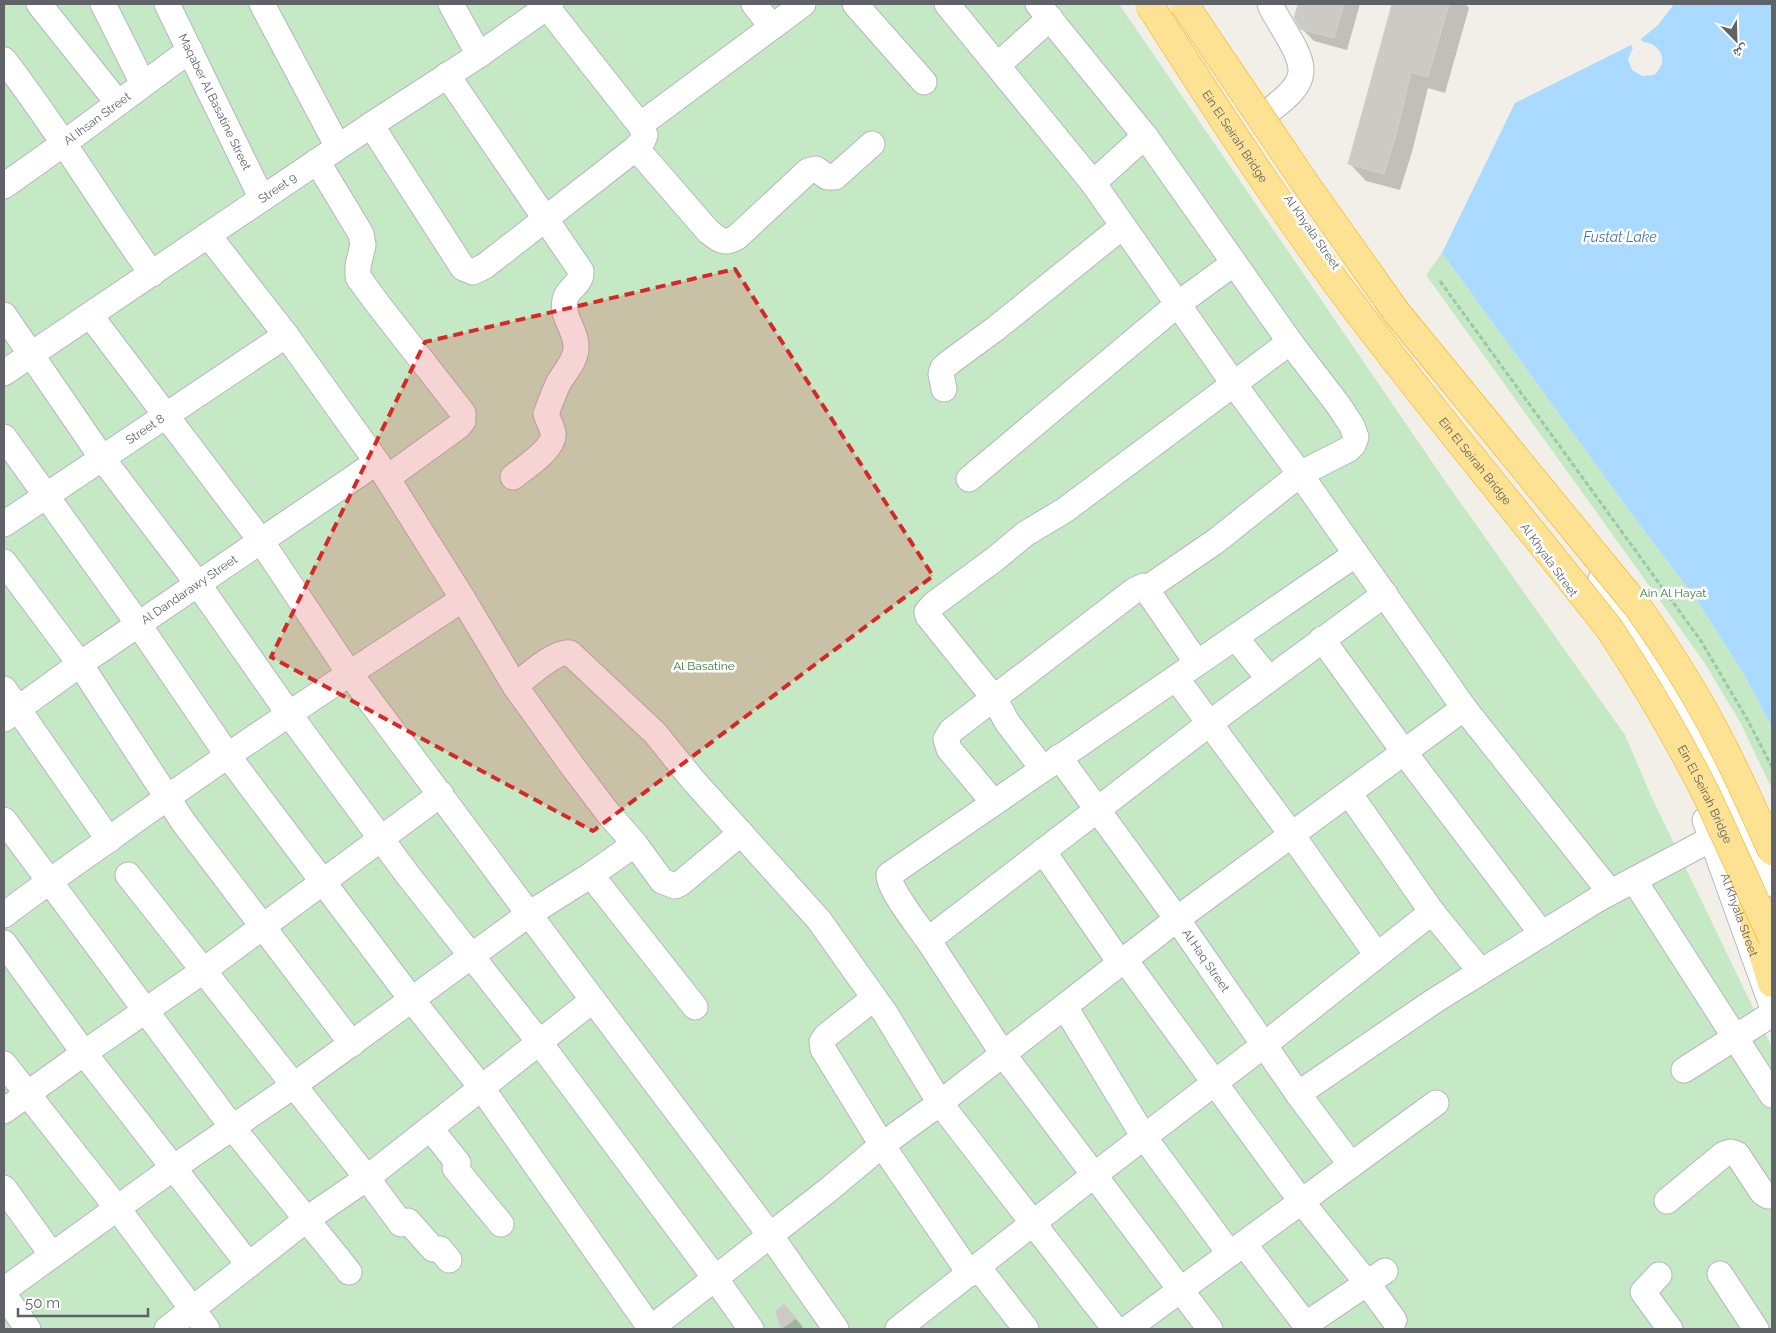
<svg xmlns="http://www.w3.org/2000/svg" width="1776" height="1333" font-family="Raleway,'Noto Naskh Arabic',sans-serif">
<rect width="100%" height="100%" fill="#f1efe8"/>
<path fill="#c5e8c5" d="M 4,4 L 1119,4 L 1443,478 L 1625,735 L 1652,798 L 1772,1047 L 1772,1329 L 4,1329 Z
M 1442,253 L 1639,524 L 1694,596 L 1742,671 L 1772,727 L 1772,789 L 1740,722 L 1704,662 L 1426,275 Z"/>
<path fill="#aadaff" d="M 1674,4 L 1772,4 L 1772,727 L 1742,671 L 1694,596 L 1639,524 L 1442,253 L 1515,103 L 1631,45 L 1633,48 L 1628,59 L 1632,70 L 1642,76 L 1654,75 C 1669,62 1662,44 1643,42 L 1641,39 L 1658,25 Z"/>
<path fill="#0003" d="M 1300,4 L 1360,4 L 1347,50 L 1314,41 L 1301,28 L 1296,18 Z
M 1393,4 L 1465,4 L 1469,8 L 1445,93 L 1428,88 L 1412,152 L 1400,190 L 1366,181 L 1350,164 Z
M 784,1305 L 803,1327 L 800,1329 L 782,1329 L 776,1311 Z"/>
<path fill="#cccac5" stroke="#d6d1c6" d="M 1298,4 L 1344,4 L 1334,38 L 1300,29 L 1294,18 Z
M 1392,4 L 1449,4 L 1428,77 L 1411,72 L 1396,135 L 1384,174 L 1348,164 Z
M 784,1304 L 796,1318 L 781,1329 L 775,1311 Z"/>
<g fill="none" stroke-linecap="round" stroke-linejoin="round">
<g stroke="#b5b8bc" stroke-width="27">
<g id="minor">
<path d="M 39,4 L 118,103"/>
<path d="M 103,4 L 143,84"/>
<path id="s1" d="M 167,4 L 262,199"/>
<path d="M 262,4 L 338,147"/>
<path d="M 451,4 L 479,55"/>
<path d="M 754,4 L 772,27"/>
<path d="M 855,4 L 924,82"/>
<path d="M 947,4 L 1093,183 L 1233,383 L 1300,474 L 1464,708 L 1610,892"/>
<path d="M 1038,4 L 1145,136 L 1290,342 L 1339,406 L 1352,426 L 1356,437 L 1353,445 L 1349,449 L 1300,474 L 1216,541 L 1146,589"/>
<path d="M 4,60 C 57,128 101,203 152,274"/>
<path d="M 998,65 L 1050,18"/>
<path d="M 447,75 L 581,271 C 582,285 567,288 565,300 C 561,317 577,331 576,348 C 576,360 565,372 559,382 C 554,392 550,403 546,414 C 548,420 552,427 553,433 C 556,448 524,468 513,477"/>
<path d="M 1269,111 C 1309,81 1309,70 1283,28 C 1279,20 1273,12 1270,4"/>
<path d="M 371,125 L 463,268 L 473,272 L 485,266 L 636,148 L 643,140 L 645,135 L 640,125 L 547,7"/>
<path d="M 640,125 L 803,4"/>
<path d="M 636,148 L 708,231 C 719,240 724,245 737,237 L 808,171 L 816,169 L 827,177 L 835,177 L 872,144"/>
<path d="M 317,161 L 361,234 L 363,245 L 358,266 L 358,277 L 377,303 L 463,413 L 463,421 L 459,426 L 387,478"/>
<path d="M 1093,183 L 1145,136"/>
<path id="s2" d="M 4,186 L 63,144 L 190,50"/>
<path d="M 4,315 L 102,458 L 198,584 L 289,714 L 407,874 L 540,1043 L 715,1278 L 751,1329"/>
<path d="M 90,315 L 261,541 L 345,667 L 593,1000 L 367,1178 L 307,1219 L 167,1329"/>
<path id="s3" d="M 4,373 L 371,125 L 479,55 L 551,4"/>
<path d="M 944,389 L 941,374 L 943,368 L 950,362 L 995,329 L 1123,226"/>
<path d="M 4,437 L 139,625 L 228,756 L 412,1000 L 481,1087 L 651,1329"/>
<path d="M 969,479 L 1178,304 L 1234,263"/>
<path id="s4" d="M 4,524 L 286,335"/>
<path d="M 4,562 L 80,664 L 184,823 L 352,1044"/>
<path d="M 1601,579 C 1645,642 1686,705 1721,773 C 1740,809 1755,847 1772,884"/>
<path d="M 463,599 L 515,686 L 573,767 L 608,813 L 635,844 L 662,881 L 675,886 L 681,883 L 741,833"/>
<path d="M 1235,637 L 1269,679"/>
<path d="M 1322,639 L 1404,752 L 1542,934"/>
<path d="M 1176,678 L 1292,835 L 1377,955"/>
<path d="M 515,686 C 526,677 556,650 570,653 L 655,733 L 693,780 L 819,920 L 885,1013 L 940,1103 L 1115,1329"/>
<path d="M 4,689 L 109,840"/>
<path id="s5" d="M 4,719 L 80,664 L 377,462"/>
<path id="s6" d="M 1059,757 L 1177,919 L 1298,1094 L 1351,1165"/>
<path d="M 1043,769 L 1007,722 L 994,698 L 1135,590 L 1144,586 L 1197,663"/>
<path d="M 1349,793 L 1432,912 L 1481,972"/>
<path d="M 994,803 L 949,749 L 946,739 L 951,731 L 994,698 L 928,616 L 927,612 L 934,604 L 995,559 L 1025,534 L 1065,510 L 1290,342"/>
<path d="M 4,820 L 232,1127 L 349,1272"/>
<path id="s7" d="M 1705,820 L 1772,1006"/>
<path d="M 1043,851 L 1121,964"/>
<path d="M 128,875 L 367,1178 L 401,1224 L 408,1221 L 433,1249 L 440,1249 L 449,1260"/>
<path d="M 591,875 L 695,1007"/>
<path d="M 1634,880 L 1772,1095"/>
<path d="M 4,915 C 38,889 73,865 108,840 C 224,756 343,677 463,599 L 377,462 L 286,335 L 208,235"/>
<path d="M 928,940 C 919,927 889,890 889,875 L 1356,554"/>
<path d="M 4,943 L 84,1053 L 249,1265"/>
<path d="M 1125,960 L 1301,1201 L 1367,1283 L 1394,1320"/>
<path d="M 874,998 L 826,1036 L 822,1042 L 823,1049 L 882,1145 L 970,1274"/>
<path d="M 593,1000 L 770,1235 L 836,1329"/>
<path d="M 1065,1007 L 1144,1137 L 1230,1254"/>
<path d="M 4,1064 L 118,1209 L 207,1329"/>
<path d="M 1684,1070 L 1772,1014"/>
<path d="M 1298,1094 L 1434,1001 L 1598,899 L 1713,838"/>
<path d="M 4,1111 L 84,1053 L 203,971 L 441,794"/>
<path d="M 430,1128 L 458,1163 L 455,1168 L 501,1224"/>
<path d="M 4,1188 L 52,1255"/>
<path d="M 1667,1201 L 1724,1154 L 1731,1152 L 1737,1154 L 1762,1192 L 1768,1196 L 1772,1196"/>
<path d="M 1244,1244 L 1309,1329"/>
<path d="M 978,1267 L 1026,1329"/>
<path d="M 1720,1274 L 1756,1329"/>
<path d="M 1659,1275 L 1643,1292 L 1670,1329"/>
<path d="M 4,1290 L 173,1168 L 293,1086 L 529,914 L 591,875 L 635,844"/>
<path d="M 4,1295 L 28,1329"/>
<path d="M 1305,1325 L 1385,1271"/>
<path d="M 650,1329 L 827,1191 L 882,1145 L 940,1103 L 1177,919 L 1464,708"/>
<path d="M 898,1329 L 1093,1176 L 1264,1045 L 1432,912"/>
<path d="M 1127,1329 L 1436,1103"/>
<path d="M 1210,1329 L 1003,1054 L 928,940 L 1210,723 L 1385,594"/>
</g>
</g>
<g stroke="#f9ab00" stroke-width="29">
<path id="highway" d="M 1752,907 L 1756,930 L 1772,983"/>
</g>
<path stroke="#9cc7a9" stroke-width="3" stroke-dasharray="5 2.5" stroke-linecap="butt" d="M 1440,281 L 1701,641 L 1747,719 L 1772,767"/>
<use href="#minor" stroke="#fff" stroke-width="25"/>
<use href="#highway" stroke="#fde293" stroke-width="28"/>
<g stroke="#f9ab00" stroke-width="29" stroke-linecap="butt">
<g id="highway-bridge">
<path id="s8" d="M 1149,4 C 1219,114 1291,225 1371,329 C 1448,430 1530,528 1609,628 C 1644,681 1676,735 1705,792 C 1728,840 1749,889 1772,937"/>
<path d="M 1184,4 L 1305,183 L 1397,313 L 1637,606 C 1666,647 1693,689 1716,733 C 1737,772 1754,812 1772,851"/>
</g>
</g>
<use href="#highway-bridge" stroke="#fde293" stroke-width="28"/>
</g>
<path fill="#d62828" fill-opacity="0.2" stroke="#d62828" stroke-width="4" stroke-dasharray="10 6" stroke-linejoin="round" d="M 735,269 L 933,576 L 593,831 L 271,657 L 425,342 Z"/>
<g text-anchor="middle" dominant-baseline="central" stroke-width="5" stroke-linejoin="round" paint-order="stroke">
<g font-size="12" fill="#5f6368" stroke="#fff">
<text stroke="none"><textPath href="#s1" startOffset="109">Maqaber Al Basatine Street</textPath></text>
<text stroke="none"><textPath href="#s2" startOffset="115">Al Ihsan Street</textPath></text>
<text stroke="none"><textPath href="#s8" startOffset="158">Ein El Seirah Bridge</textPath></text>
<text stroke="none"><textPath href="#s3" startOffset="330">Street 9</textPath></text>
<text transform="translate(1312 232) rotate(55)">Al Khyala Street</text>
<text stroke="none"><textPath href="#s4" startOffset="170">Street 8</textPath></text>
<text stroke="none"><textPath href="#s8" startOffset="562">Ein El Seirah Bridge</textPath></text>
<text transform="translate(1549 560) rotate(54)">Al Khyala Street</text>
<text stroke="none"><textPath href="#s5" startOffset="226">Al Dandarawy Street</textPath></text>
<text stroke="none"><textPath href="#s8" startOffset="968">Ein El Seirah Bridge</textPath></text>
<text stroke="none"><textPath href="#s7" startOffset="101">Al Khyala Street</textPath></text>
<text stroke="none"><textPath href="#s6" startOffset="251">Al Haq Street</textPath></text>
</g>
<g font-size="12" fill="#348238" stroke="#fff">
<text x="1673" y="593">Ain Al Hayat</text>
<text x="704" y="666">Al Basatine</text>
</g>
<g font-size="14" font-style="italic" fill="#4174aa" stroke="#fff">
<text x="1620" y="237">Fustat Lake</text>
</g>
</g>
<rect width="1776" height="1333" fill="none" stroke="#5f6368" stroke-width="10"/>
<g transform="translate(1736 40) rotate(157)" stroke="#ffffff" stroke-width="4" paint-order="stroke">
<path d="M0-4L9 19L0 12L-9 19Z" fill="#5f6368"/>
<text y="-8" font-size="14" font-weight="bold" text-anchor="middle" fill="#5f6368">ش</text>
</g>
<path d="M18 1308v8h130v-8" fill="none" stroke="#5f6368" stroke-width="2.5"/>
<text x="25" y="1308" font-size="15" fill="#5f6368" stroke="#ffffff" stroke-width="4" paint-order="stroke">50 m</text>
</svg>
